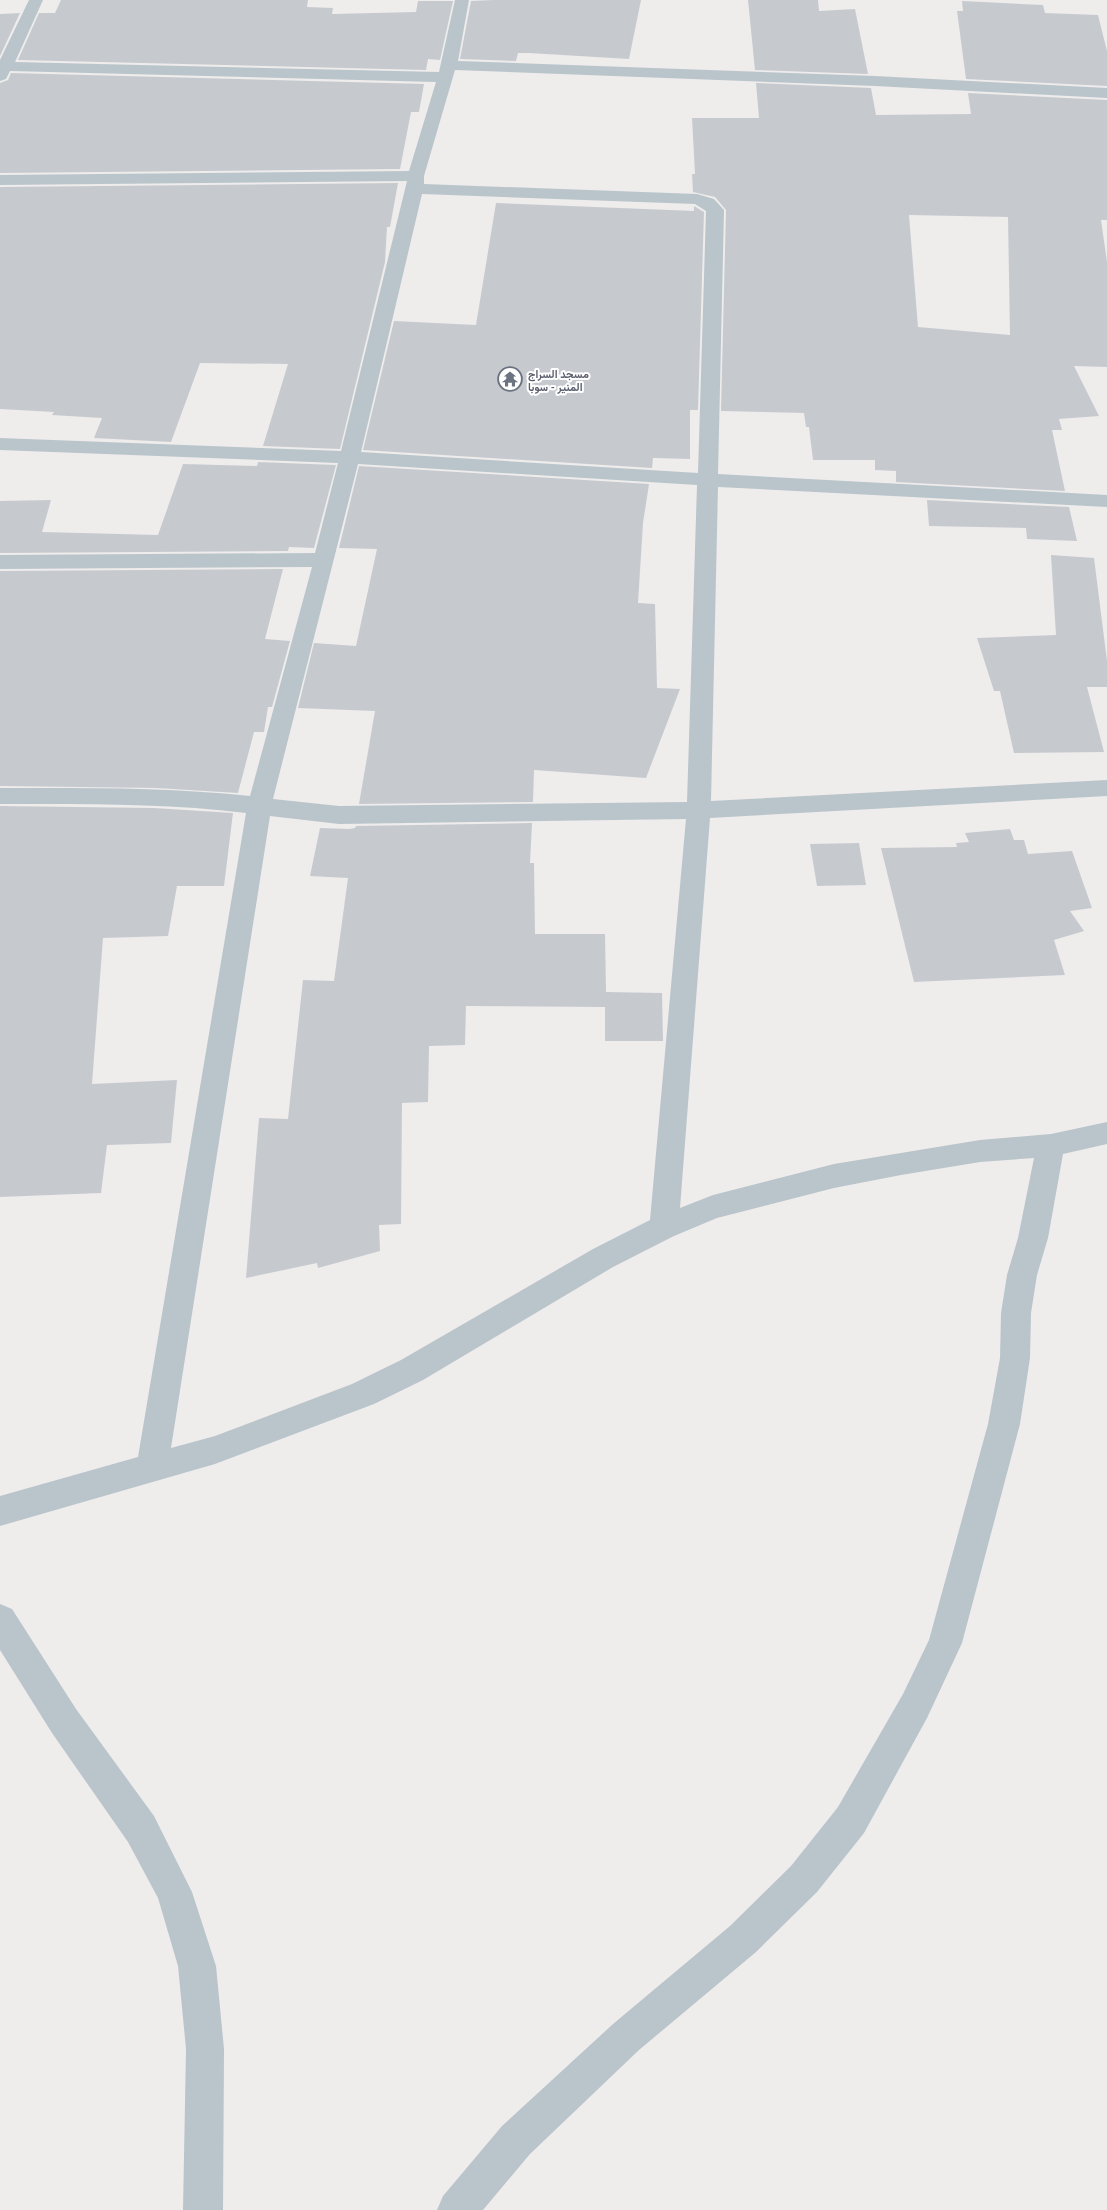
<svg xmlns="http://www.w3.org/2000/svg" width="1107" height="2210" font-family="Lato,Vazirmatn,sans-serif">
<rect width="100%" height="100%" fill="#efecec"/>
<path fill="#c6cacf" fill-rule="evenodd" d="M 61,0 L 308,0 L 307,7 L 333,8 L 332,14 L 416,12 L 418,1 L 453,1 L 440,60 L 428,59 L 426,70 L 18,60 L 39,13 L 55,13 Z
M 494,0 L 641,0 L 629,59 L 529,53 L 518,53 L 516,61 L 460,59 L 471,1 Z
M 748,0 L 818,0 L 819,11 L 855,9 L 868,74 L 755,70 Z
M 962,1 L 1043,5 L 1045,13 L 1098,15 L 1107,51 L 1107,86 L 966,79 L 957,11 L 963,11 Z
M 20,13 L 0,56 L 0,14 Z
M 11,73 L 424,84 L 419,112 L 411,112 L 400,169 L 0,173 L 0,83 L 8,80 Z
M 756,83 L 871,88 L 876,115 L 971,114 L 968,93 L 1107,100 L 1107,220 L 1101,220 L 1107,262 L 1107,367 L 1074,366 L 1099,416 L 1059,419 L 1062,430 L 1052,430 L 1065,491 L 896,482 L 896,471 L 875,470 L 875,460 L 813,460 L 809,427 L 806,427 L 804,413 L 721,411 L 726,210 L 715,197 L 693,192 L 692,174 L 695,174 L 692,118 L 759,118 ZM 909,215 L 1008,217 L 1010,335 L 918,327 Z
M 398,183 L 390,227 L 387,227 L 385,262 L 340,449 L 263,446 L 288,364 L 200,363 L 171,442 L 94,438 L 102,418 L 52,415 L 54,412 L 0,409 L 0,187 Z
M 496,203 L 694,211 L 694,206 L 704,212 L 698,410 L 690,410 L 690,459 L 653,458 L 652,468 L 363,450 L 394,321 L 476,325 Z
M 258,462 L 336,465 L 314,548 L 289,547 L 288,551 L 0,553 L 0,501 L 51,500 L 42,532 L 158,535 L 183,464 L 257,466 Z
M 359,466 L 649,484 L 643,523 L 638,603 L 655,604 L 657,688 L 680,689 L 646,778 L 534,770 L 533,802 L 359,804 L 375,711 L 298,708 L 314,643 L 356,646 L 377,549 L 339,548 Z
M 927,500 L 1069,507 L 1077,541 L 1027,539 L 1026,528 L 929,526 Z
M 1051,555 L 1094,558 L 1107,661 L 1107,687 L 1087,687 L 1104,752 L 1014,753 L 1000,691 L 994,691 L 977,638 L 1056,635 Z
M 283,569 L 265,639 L 290,641 L 272,707 L 268,707 L 264,732 L 254,732 L 238,793 L 156,788 L 0,786 L 0,571 Z
M 0,806 L 154,808 L 233,813 L 224,886 L 177,886 L 168,936 L 103,938 L 92,1084 L 177,1080 L 171,1143 L 107,1145 L 101,1193 L 0,1197 Z
M 532,823 L 530,863 L 534,863 L 535,934 L 605,934 L 606,992 L 662,993 L 663,1041 L 605,1041 L 605,1007 L 466,1006 L 465,1045 L 429,1046 L 428,1102 L 402,1103 L 401,1224 L 379,1225 L 380,1251 L 318,1268 L 317,1263 L 246,1278 L 259,1118 L 288,1119 L 303,980 L 334,981 L 348,878 L 310,876 L 320,828 L 349,829 L 355,828 L 356,826 Z
M 1010,829 L 1014,840 L 1024,840 L 1028,854 L 1072,851 L 1092,908 L 1070,911 L 1084,931 L 1054,940 L 1065,975 L 914,982 L 881,848 L 957,847 L 956,843 L 969,842 L 965,833 Z
M 859,843 L 866,885 L 817,886 L 810,844 Z"/>
<g fill="none" stroke-linecap="round" stroke-linejoin="round">
<path fill="#bac5cb" fill-rule="evenodd" d="M 29,0 L 43,0 L 15,62 L 439,72 L 455,0 L 469,0 L 458,61 L 875,76 L 1107,88 L 1107,98 L 875,86 L 455,70 L 424,176 L 424,184 L 697,194 L 714,199 L 724,210 L 718,474 L 1107,495 L 1107,507 L 718,487 L 711,801 L 1107,780 L 1107,796 L 710,818 L 680,1208 L 713,1195 L 834,1164 L 980,1140 L 1051,1134 L 1107,1122 L 1107,1144 L 1063,1154 L 1048,1238 L 1037,1275 L 1031,1313 L 1030,1358 L 1020,1424 L 962,1643 L 927,1718 L 864,1833 L 817,1892 L 756,1952 L 639,2050 L 530,2154 L 483,2210 L 437,2210 L 443,2196 L 502,2126 L 613,2024 L 730,1926 L 791,1866 L 838,1807 L 903,1694 L 929,1640 L 988,1424 L 1000,1358 L 1001,1313 L 1007,1275 L 1018,1238 L 1034,1158 L 980,1162 L 901,1175 L 834,1188 L 717,1218 L 674,1236 L 613,1267 L 423,1380 L 374,1404 L 215,1464 L 0,1526 L 0,1496 L 138,1457 L 246,813 C 165,803 82,804 0,804 L 0,788 C 83,788 167,787 250,796 L 312,567 L 0,569 L 0,555 L 315,553 L 338,463 L 0,450 L 0,438 L 341,451 L 407,181 L 0,185 L 0,175 L 409,171 L 436,82 L 10,71 L 6,79 L 0,81 L 0,60 ZM 422,194 L 695,204 L 706,211 L 698,473 L 361,452 ZM 358,464 L 697,485 L 687,802 L 339,806 L 273,799 ZM 270,816 L 339,824 L 686,819 L 650,1220 L 593,1249 L 401,1360 L 352,1384 L 215,1436 L 171,1448 Z
M 0,1604 L 12,1609 L 76,1709 L 154,1816 L 192,1892 L 216,1966 L 224,2049 L 223,2210 L 183,2210 L 186,2049 L 178,1966 L 158,1898 L 128,1842 L 52,1733 L 0,1650 Z"/>
</g>
<defs>
<g id="temple-ring" transform="scale(1.25)"><circle r="9.5" fill="#fff" stroke="#6b7280" stroke-width="1.5"/><path d="M0-6L5-2H3V0L6.5 2.5H4V6H1.5V3h-3V6H-4V2.5H-6.5L-3 0V-2H-5Z" fill="#6b7280"/></g>
</defs>
<g fill-rule="evenodd">
<use href="#temple-ring" x="510" y="379"/>
</g>
<g text-anchor="middle" dominant-baseline="central" stroke-width="4" stroke-linejoin="round" paint-order="stroke">
<g font-size="11" font-weight="bold" fill="#5b616d" stroke="#fff" text-anchor="start">
<text x="528" y="373">مسجد السراج<tspan x="528" dy="13">المنير - سوبا</tspan></text>
</g>
</g>
</svg>
